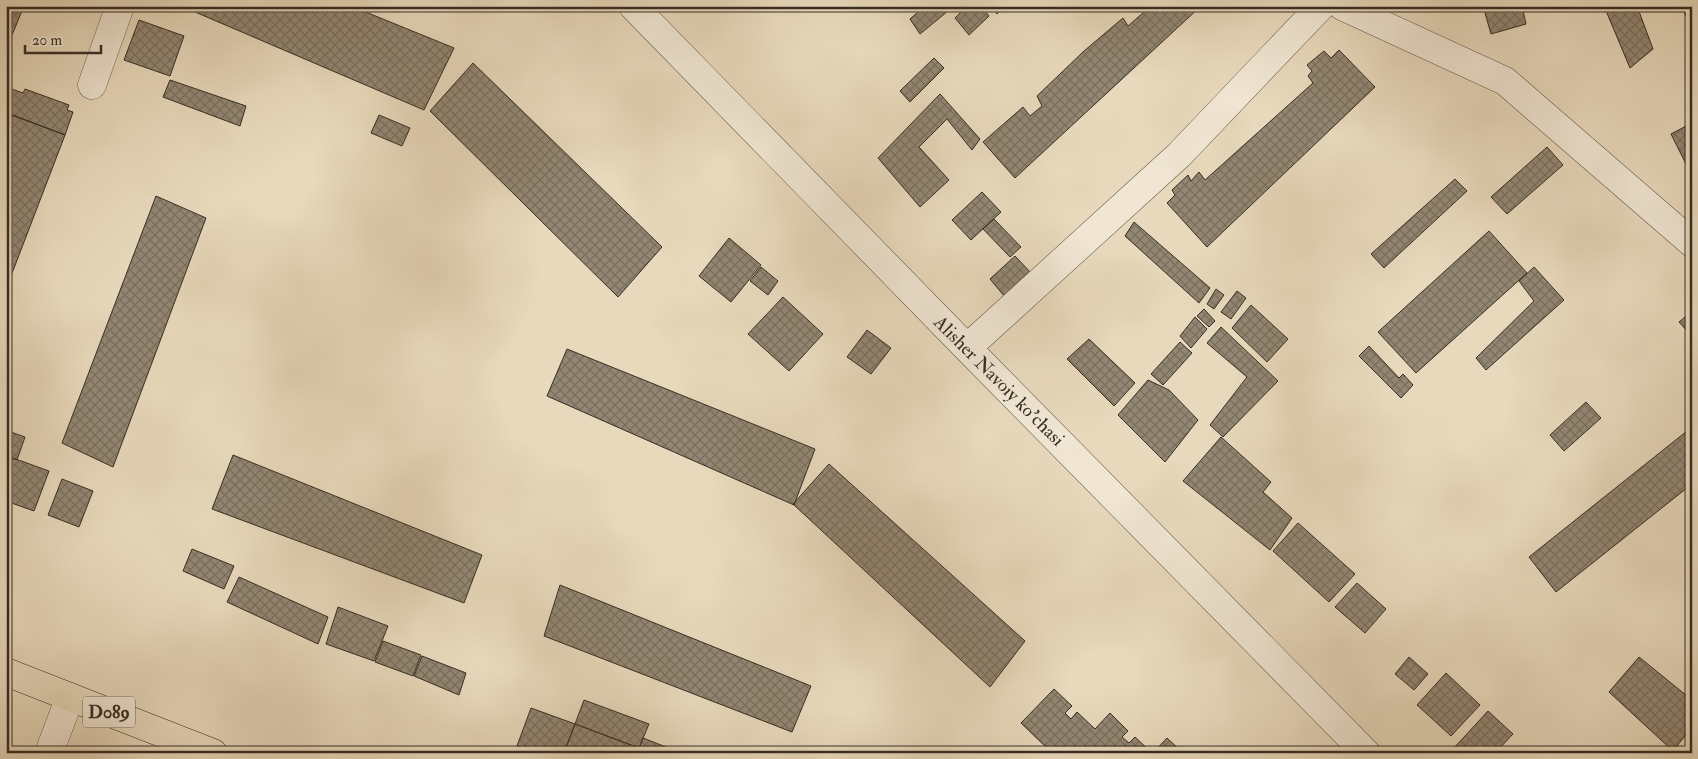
<svg xmlns="http://www.w3.org/2000/svg" width="1698" height="759" font-family="'IM FELL Double Pica',serif">
<defs>
<pattern id="building-cross-hatch" width="8" height="8" patternUnits="userSpaceOnUse" patternTransform="scale(1.25)"><rect width="8" height="8" fill="#938773"/><path d="M0 0l8 8M0 8l8-8" fill="none" stroke="#796f5e"/></pattern>
</defs>
<rect width="100%" height="100%" fill="#e8d9bc"/>
<filter id="stains"><feTurbulence type="fractalNoise" baseFrequency=".004" numOctaves="4"/><feColorMatrix values="0 0 0 0 .2 0 0 0 0 .09 0 0 0 0 .02 0 0 0 .5 -.17"/></filter>
<radialGradient id="worn" r=".72"><stop offset=".6" stop-color="#630" stop-opacity="0"/><stop offset="1" stop-color="#630" stop-opacity=".3"/></radialGradient>
<path fill="url(#building-cross-hatch)" stroke="#362e24" d="M 6,6 L 24,6 L 10,40 L 6,39 Z
M 181,6 L 351,6 L 454,48 L 424,110 Z
M 925,6 L 944,6 L 948,11 L 920,34 L 910,19 Z
M 967,6 L 981,6 L 989,16 L 969,35 L 955,18 Z
M 991,6 L 1005,6 L 997,14 Z
M 1140,6 L 1201,6 L 1015,178 L 983,142 L 1023,107 L 1030,116 L 1042,106 L 1037,96 L 1084,51 L 1123,18 L 1128,26 L 1144,12 Z
M 1483,6 L 1522,6 L 1526,24 L 1491,34 Z
M 1604,6 L 1637,6 L 1653,49 L 1630,68 Z
M 1681,6 L 1692,6 L 1692,29 Z
M 139,20 L 184,36 L 170,76 L 124,60 Z
M 1339,50 L 1375,87 L 1207,247 L 1167,203 L 1175,195 L 1172,190 L 1188,175 L 1191,181 L 1199,172 L 1205,180 L 1313,83 L 1308,76 L 1312,71 L 1307,65 L 1324,51 L 1331,58 Z
M 934,58 L 944,68 L 910,102 L 900,91 Z
M 473,63 L 662,247 L 618,297 L 430,111 Z
M 170,80 L 246,106 L 240,126 L 163,97 Z
M 6,87 L 23,93 L 25,89 L 69,105 L 67,110 L 73,112 L 65,135 L 6,113 Z
M 940,94 L 980,139 L 972,150 L 947,119 L 919,147 L 949,180 L 920,207 L 878,158 Z
M 13,115 L 65,135 L 6,289 L 6,134 Z
M 379,115 L 410,128 L 402,146 L 371,133 Z
M 1690,124 L 1692,129 L 1692,176 L 1671,134 Z
M 1547,147 L 1563,165 L 1507,214 L 1491,197 Z
M 1455,179 L 1467,191 L 1384,268 L 1371,254 Z
M 982,192 L 1001,212 L 971,240 L 952,220 Z
M 156,196 L 206,218 L 113,467 L 62,443 Z
M 994,219 L 1021,247 L 1010,257 L 983,229 Z
M 1134,222 L 1210,288 L 1199,303 L 1125,236 Z
M 1489,231 L 1527,273 L 1416,373 L 1378,332 Z
M 729,238 L 761,265 L 731,302 L 699,276 Z
M 1015,256 L 1031,273 L 1005,297 L 990,279 Z
M 761,267 L 778,281 L 768,295 L 750,281 Z
M 1534,267 L 1564,300 L 1486,370 L 1476,358 L 1534,301 L 1519,281 Z
M 1216,289 L 1224,295 L 1214,309 L 1207,304 Z
M 1237,291 L 1246,298 L 1231,319 L 1221,312 Z
M 783,297 L 823,334 L 789,371 L 748,334 Z
M 1251,305 L 1288,339 L 1267,362 L 1232,328 Z
M 1204,309 L 1215,321 L 1209,327 L 1197,316 Z
M 1690,313 L 1692,314 L 1692,328 L 1688,332 L 1679,322 Z
M 1195,317 L 1207,329 L 1191,348 L 1180,336 Z
M 1221,327 L 1278,381 L 1223,437 L 1210,425 L 1247,377 L 1207,343 Z
M 867,330 L 891,348 L 871,374 L 847,357 Z
M 1089,339 L 1135,383 L 1114,406 L 1067,359 Z
M 1180,342 L 1192,353 L 1163,385 L 1151,374 Z
M 1369,346 L 1399,378 L 1403,374 L 1413,385 L 1401,398 L 1359,356 Z
M 567,349 L 815,449 L 794,505 L 547,396 Z
M 1148,380 L 1169,390 L 1198,420 L 1165,462 L 1118,415 Z
M 1586,402 L 1601,418 L 1564,451 L 1550,435 Z
M 1692,427 L 1692,484 L 1556,592 L 1529,557 Z
M 8,431 L 25,437 L 17,460 L 6,456 Z
M 1221,437 L 1271,482 L 1263,492 L 1292,518 L 1270,550 L 1183,481 Z
M 233,455 L 482,555 L 464,603 L 212,509 Z
M 6,456 L 13,458 L 6,476 Z
M 13,458 L 49,471 L 34,511 L 6,501 L 6,476 Z
M 829,464 L 1025,641 L 990,687 L 793,504 Z
M 62,479 L 93,491 L 79,527 L 48,515 Z
M 1298,523 L 1355,574 L 1329,602 L 1273,551 Z
M 192,549 L 234,566 L 224,589 L 183,571 Z
M 239,577 L 328,617 L 318,644 L 227,602 Z
M 1357,583 L 1386,609 L 1365,633 L 1335,607 Z
M 560,585 L 811,686 L 792,732 L 544,636 Z
M 338,607 L 388,626 L 374,661 L 326,644 Z
M 383,641 L 421,655 L 413,676 L 375,662 Z
M 422,656 L 466,673 L 459,695 L 414,676 Z
M 1409,657 L 1428,674 L 1414,690 L 1395,674 Z
M 1639,657 L 1692,700 L 1692,727 L 1673,751 L 1609,692 Z
M 1446,673 L 1480,705 L 1451,736 L 1417,705 Z
M 1054,689 L 1072,706 L 1065,713 L 1071,719 L 1077,712 L 1095,729 L 1110,713 L 1128,731 L 1122,737 L 1129,743 L 1135,737 L 1152,753 L 1082,753 L 1078,749 L 1074,753 L 1052,753 L 1021,723 Z
M 584,700 L 649,724 L 639,748 L 575,724 Z
M 531,708 L 575,724 L 564,753 L 534,753 L 517,746 Z
M 1488,711 L 1513,734 L 1495,753 L 1456,753 L 1453,749 Z
M 575,724 L 639,748 L 651,753 L 564,753 Z
M 643,738 L 666,747 L 663,753 L 651,753 L 639,748 Z
M 1167,738 L 1183,753 L 1153,753 Z"/>
<g fill="none" stroke-linecap="round" stroke-linejoin="round">
<g stroke="#62594a" stroke-width="29">
<path id="minor" d="M 633,6 L 967,348 L 1366,753
M 1342,6 L 1505,81 L 1692,243
M 92,85 L 120,6
M 967,348 L 1179,155 L 1321,6
M 49,753 L 70,697"/>
</g>
<g stroke="#362e24" stroke-width="29">
<path id="major" d="M 6,672 L 213,753"/>
</g>
<use href="#minor" stroke="#f0e6d3" stroke-width="28"/>
<use href="#major" stroke="#e8d9bc" stroke-width="28"/>
</g>
<g text-anchor="middle" dominant-baseline="central" stroke-width="4" stroke-linejoin="round" paint-order="stroke">
<rect fill="#f0e6d3" stroke="#6e6558" stroke-width="1" x="83" y="696.5" width="52" height="31" rx="4"/>
<g font-size="18" font-weight="bold" fill="#362e24">
<text x="109" y="712">D089</text>
</g>
<g font-size="19" fill="#362e24" stroke="#f0e6d3">
<text transform="translate(999 381) rotate(45)">Alisher Navoiy ko'chasi</text>
</g>
</g>
<rect width="1698" height="759" fill="none" stroke="#e8d9bc" stroke-width="25"/>
<rect x="8" y="8" width="1683" height="744" fill="none" stroke="#362e24" stroke-width="2.5"/>
<rect x="12" y="12" width="1673" height="734" fill="none" stroke="#362e24"/>
<path d="M25 45v8h76v-8" fill="none" stroke="#362e24" stroke-width="2.5"/>
<text x="32" y="45" font-size="15" fill="#362e24" stroke="#f0e6d3" stroke-width="4" paint-order="stroke">20 m</text>
<rect width="100%" height="100%" filter="url(#stains)"/>
<rect width="100%" height="100%" fill="url(#worn)"/>
</svg>
